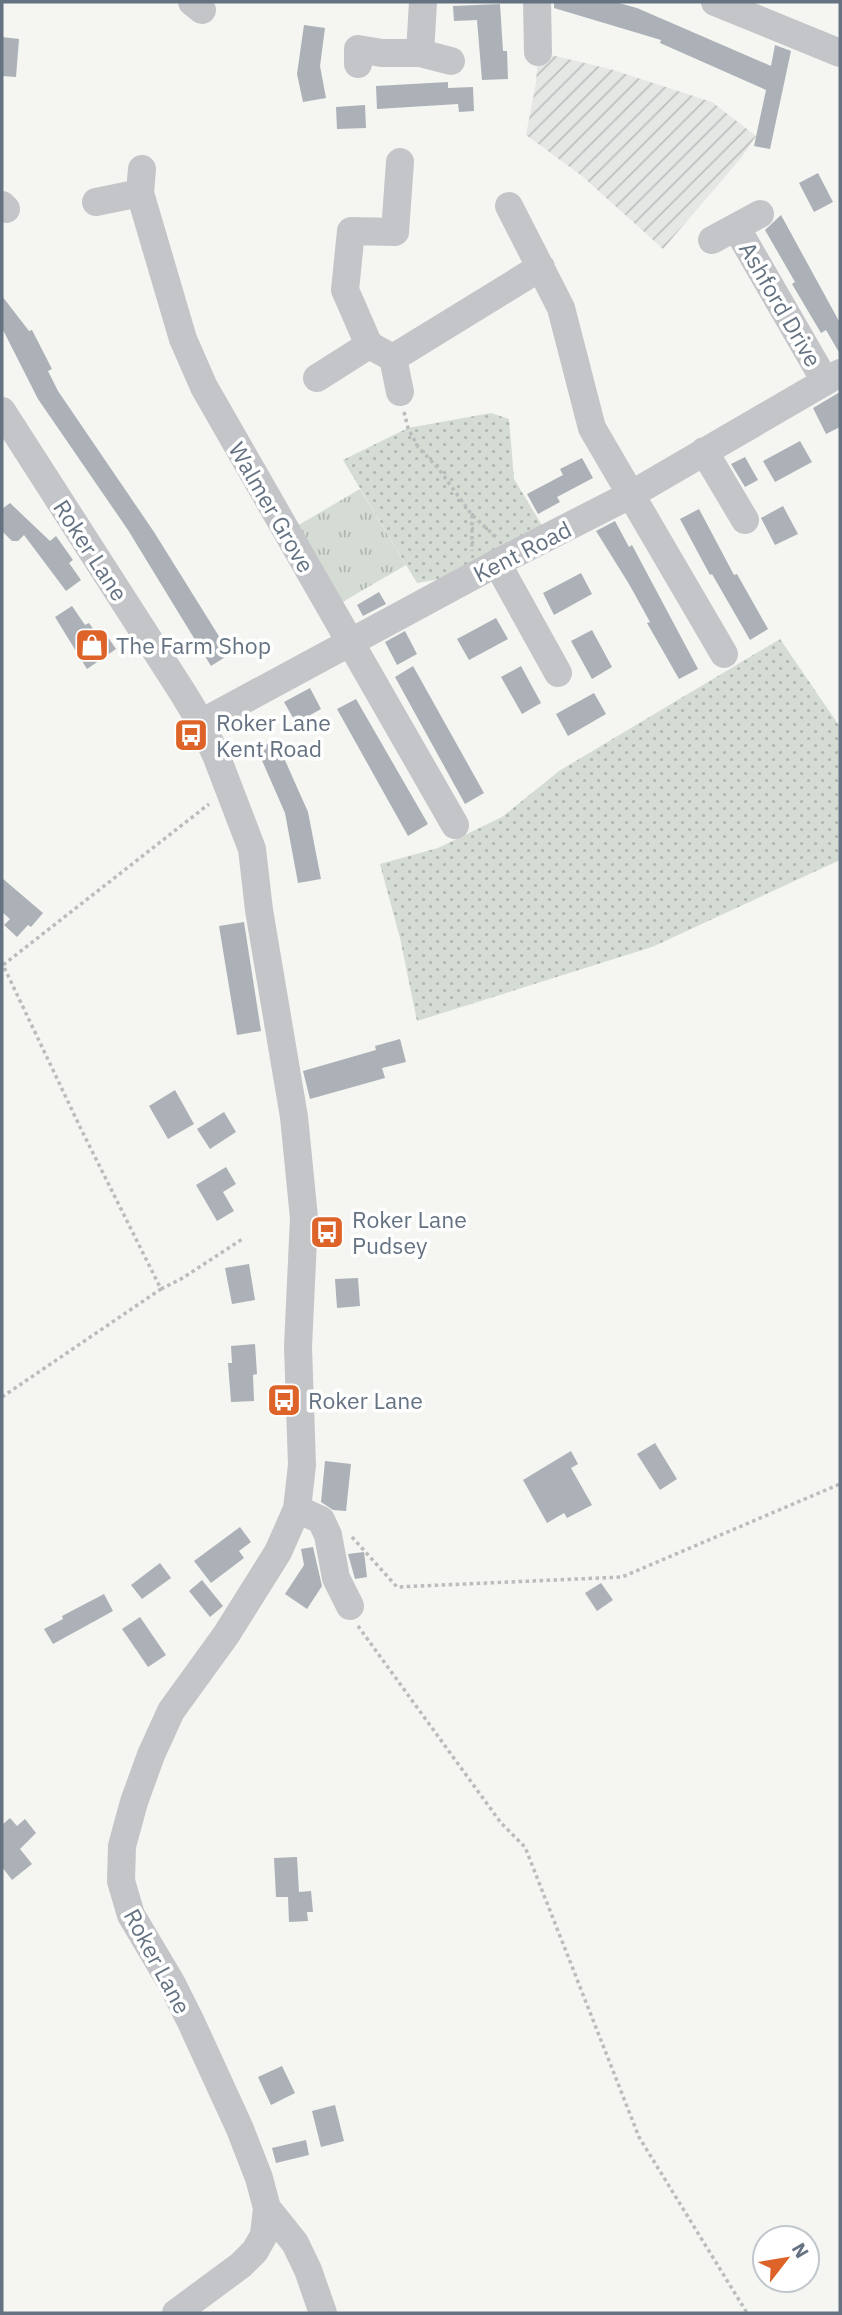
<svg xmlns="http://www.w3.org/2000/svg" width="842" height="2315" font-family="'IBM Plex Sans',sans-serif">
<defs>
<pattern id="industrial-furrows" width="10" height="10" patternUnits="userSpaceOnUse" patternTransform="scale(1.75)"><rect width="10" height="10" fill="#e5e7e5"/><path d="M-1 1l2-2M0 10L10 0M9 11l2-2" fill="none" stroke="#bdc0bf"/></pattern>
<pattern id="grass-tufts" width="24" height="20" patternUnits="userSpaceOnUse" patternTransform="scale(1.75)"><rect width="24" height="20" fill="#d5dcd3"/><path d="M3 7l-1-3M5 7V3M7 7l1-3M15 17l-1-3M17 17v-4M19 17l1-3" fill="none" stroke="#b0b7b1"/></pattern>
<pattern id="park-dots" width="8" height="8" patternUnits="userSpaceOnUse" patternTransform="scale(1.75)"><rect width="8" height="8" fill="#d5dcd3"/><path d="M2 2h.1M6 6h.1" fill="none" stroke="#b0b7b1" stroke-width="1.8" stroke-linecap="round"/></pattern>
</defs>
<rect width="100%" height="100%" fill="#f5f5f1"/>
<path fill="url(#industrial-furrows)" d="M 538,52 L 610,69 L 712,102 L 756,136 L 741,158 L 663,249 L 582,176 L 526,135 L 536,83 Z"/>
<path fill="url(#grass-tufts)" d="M 360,489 L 406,565 L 339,604 L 297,526 Z"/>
<path fill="url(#park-dots)" d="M 491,413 L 509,419 L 514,479 L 549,537 L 480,572 L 417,583 L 343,460 L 408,428 Z
M 780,639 L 840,727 L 840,860 L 652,947 L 417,1021 L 400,938 L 380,864 L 438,848 L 502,817 L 559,771 Z"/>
<path fill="#abb1b7" d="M 554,2 L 615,2 L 637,8 L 771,66 L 775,45 L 791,51 L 770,149 L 754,146 L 766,90 L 660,43 L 661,40 L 554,8 Z
M 500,4 L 503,51 L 507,51 L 508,79 L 482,80 L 477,20 L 454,21 L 453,6 Z
M 304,25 L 325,28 L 320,66 L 326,98 L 303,102 L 297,74 Z
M 2,37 L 19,39 L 16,77 L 2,76 Z
M 448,82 L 448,88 L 473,87 L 474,111 L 459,112 L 458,104 L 377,109 L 376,86 Z
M 365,105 L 366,128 L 337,129 L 336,107 Z
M 818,173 L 833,202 L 814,212 L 799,183 Z
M 781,215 L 840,323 L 840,354 L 826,330 L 821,333 L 792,284 L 795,282 L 765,230 Z
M 2,296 L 29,331 L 32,330 L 52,369 L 48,371 L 58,391 L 154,532 L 230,654 L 211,666 L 128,530 L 38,399 L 2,328 Z
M 840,392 L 840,427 L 826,434 L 813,408 Z
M 800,441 L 812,462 L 775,482 L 763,461 Z
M 745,457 L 758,480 L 745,487 L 731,464 Z
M 582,458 L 593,478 L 557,497 L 560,502 L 538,514 L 527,494 L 563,475 L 560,469 Z
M 10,503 L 50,541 L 56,536 L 73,560 L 69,563 L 81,580 L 66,591 L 24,535 L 18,541 L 12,541 L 2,531 L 2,509 Z
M 783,506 L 798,534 L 775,545 L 761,518 Z
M 699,509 L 734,575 L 737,574 L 768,629 L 750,640 L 712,574 L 710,575 L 680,519 Z
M 615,521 L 629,547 L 632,545 L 698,669 L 679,679 L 647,623 L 650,622 L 629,584 L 596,531 Z
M 581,573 L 592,594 L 554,615 L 543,593 Z
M 379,592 L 386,604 L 363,616 L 357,605 Z
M 72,606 L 85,625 L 89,623 L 101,640 L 107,636 L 116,649 L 87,669 L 55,617 Z
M 496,618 L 508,639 L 469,660 L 457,639 Z
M 592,630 L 612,667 L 592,679 L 571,641 Z
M 405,631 L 417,654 L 397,665 L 385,642 Z
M 413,666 L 484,793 L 465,804 L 395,677 Z
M 521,666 L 541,703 L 522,714 L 501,677 Z
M 310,688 L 321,709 L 296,723 L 284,702 Z
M 594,693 L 606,714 L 568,736 L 556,714 Z
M 356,699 L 428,824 L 408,836 L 337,709 Z
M 276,740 L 308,812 L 321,879 L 298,883 L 285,813 L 257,749 Z
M 2,878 L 43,913 L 31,927 L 28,925 L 17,937 L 4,925 L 10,919 L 2,912 Z
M 244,922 L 261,1031 L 237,1035 L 219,926 Z
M 400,1039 L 406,1062 L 382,1068 L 385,1078 L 310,1099 L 303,1071 L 376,1050 L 375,1046 Z
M 175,1090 L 194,1124 L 168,1139 L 149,1106 Z
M 224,1112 L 236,1132 L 210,1149 L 197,1129 Z
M 226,1167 L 236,1184 L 223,1192 L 234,1211 L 217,1221 L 196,1185 Z
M 249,1264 L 255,1300 L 232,1304 L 225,1268 Z
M 358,1278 L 360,1306 L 337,1308 L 335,1279 Z
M 255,1344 L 257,1374 L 253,1375 L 254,1401 L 231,1402 L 228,1363 L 232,1363 L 231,1346 Z
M 655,1443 L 677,1479 L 660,1490 L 637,1454 Z
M 571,1451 L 578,1464 L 571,1468 L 592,1505 L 567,1518 L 564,1513 L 547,1523 L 523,1480 Z
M 325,1461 L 351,1464 L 346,1511 L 333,1510 L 321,1502 Z
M 240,1527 L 251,1542 L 239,1551 L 244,1558 L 211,1583 L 194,1561 Z
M 313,1547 L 322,1586 L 307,1609 L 285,1594 L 304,1565 L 301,1549 Z
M 364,1552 L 367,1577 L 355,1579 L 348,1554 Z
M 160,1563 L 171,1578 L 142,1599 L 131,1585 Z
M 202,1580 L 223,1606 L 210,1617 L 189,1591 Z
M 601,1583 L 613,1600 L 597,1611 L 585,1593 Z
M 104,1594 L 113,1611 L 53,1644 L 44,1629 L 63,1619 L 62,1616 Z
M 140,1617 L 166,1655 L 148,1667 L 122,1629 Z
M 10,1818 L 17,1826 L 25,1819 L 36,1833 L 20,1849 L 32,1864 L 12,1880 L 2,1867 L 2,1825 Z
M 297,1857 L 299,1892 L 311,1891 L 313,1912 L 307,1912 L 308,1921 L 289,1922 L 288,1897 L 276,1897 L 274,1858 Z
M 282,2066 L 295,2093 L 271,2105 L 258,2077 Z
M 335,2105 L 344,2141 L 321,2147 L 312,2111 Z
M 306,2140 L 309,2155 L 276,2163 L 272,2148 Z"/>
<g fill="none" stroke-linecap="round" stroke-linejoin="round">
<path stroke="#babcbe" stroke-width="3.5" stroke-dasharray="3.5 3.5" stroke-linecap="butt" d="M 404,412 L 408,428 L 418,447 L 438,468 L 472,515 L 498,539
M 472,515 L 472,551
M 161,1289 L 181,1279 L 244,1238
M 2,1397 L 161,1289 L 81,1129 L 3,965 L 209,804
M 352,1537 L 397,1587 L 622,1577 L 840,1484
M 358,1626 L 501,1823 L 525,1847 L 639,2137 L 747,2313"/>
<path stroke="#c3c5c9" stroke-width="28" d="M 192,2 L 202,10
M 537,2 L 538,52
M 715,2 L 840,53
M 420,53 L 451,61
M 358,64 L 358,49 L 382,53 L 420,53 L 423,2
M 400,162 L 395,232 L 351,231 L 345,290 L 369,345 L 393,358 L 541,267
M 142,169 L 140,193 L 183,339 L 204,387 L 455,825
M 96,202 L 140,193
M 2,205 L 6,209
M 509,206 L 561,308 L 592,428 L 724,654
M 760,214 L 736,227 L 825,381
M 712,240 L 736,227
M 393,358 L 400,392
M 317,378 L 369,345
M 2,411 L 183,693 L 201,723 L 216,755 L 252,849 L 259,910 L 294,1117 L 304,1218 L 298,1347 L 302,1465 L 297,1509 L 278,1552 L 226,1635 L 171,1711 L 151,1755 L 134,1802 L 122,1846 L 121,1881 L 131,1915 L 172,1984 L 191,2022 L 240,2129 L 259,2178 L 267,2208 L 264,2235 L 255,2251 L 241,2265 L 176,2313
M 704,451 L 745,520
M 497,563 L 558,673
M 201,723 L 497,563 L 632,494 L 840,373
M 297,1509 L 321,1520 L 328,1535 L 336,1578 L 350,1606
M 267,2208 L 295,2243 L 308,2270 L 323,2313"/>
</g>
<defs>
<g id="shop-square" transform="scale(1.75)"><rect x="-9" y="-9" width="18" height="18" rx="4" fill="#de6328" stroke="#fff"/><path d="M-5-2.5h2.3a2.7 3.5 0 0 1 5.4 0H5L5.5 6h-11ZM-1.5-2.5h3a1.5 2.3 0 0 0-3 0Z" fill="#fff"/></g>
<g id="bus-square" transform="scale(1.75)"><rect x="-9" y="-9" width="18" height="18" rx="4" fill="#de6328" stroke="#fff"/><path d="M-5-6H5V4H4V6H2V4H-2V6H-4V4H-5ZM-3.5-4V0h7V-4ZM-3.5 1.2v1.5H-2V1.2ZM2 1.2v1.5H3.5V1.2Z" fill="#fff"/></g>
</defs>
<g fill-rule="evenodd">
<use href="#shop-square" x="92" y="645"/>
<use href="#bus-square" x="191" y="735"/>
<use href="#bus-square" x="327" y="1232"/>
<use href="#bus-square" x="284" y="1400"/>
</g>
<g text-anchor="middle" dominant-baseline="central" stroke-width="7" stroke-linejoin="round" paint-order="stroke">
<g font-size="23" fill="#657282" stroke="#fff">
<text transform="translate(781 304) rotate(60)">Ashford Drive</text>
<text transform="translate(272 507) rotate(60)">Walmer Grove</text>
<text transform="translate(91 550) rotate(57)">Roker Lane</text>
<text transform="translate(522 551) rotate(-27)">Kent Road</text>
<text transform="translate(158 1961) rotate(62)">Roker Lane</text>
</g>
<g font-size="23" fill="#657282" stroke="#fff" text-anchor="start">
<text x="116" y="645">The Farm Shop</text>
<text x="216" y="722">Roker Lane<tspan x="216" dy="26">Kent Road</tspan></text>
<text x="352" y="1219">Roker Lane<tspan x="352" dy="26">Pudsey</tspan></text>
<text x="308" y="1400">Roker Lane</text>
</g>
</g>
<rect width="842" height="2315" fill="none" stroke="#657282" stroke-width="7"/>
<g transform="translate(786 2259) rotate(59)"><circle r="33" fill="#ffffff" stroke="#c1c7cd" stroke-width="2"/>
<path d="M0-5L12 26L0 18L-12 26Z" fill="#de6328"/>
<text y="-10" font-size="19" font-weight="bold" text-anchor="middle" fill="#657282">N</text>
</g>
</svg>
